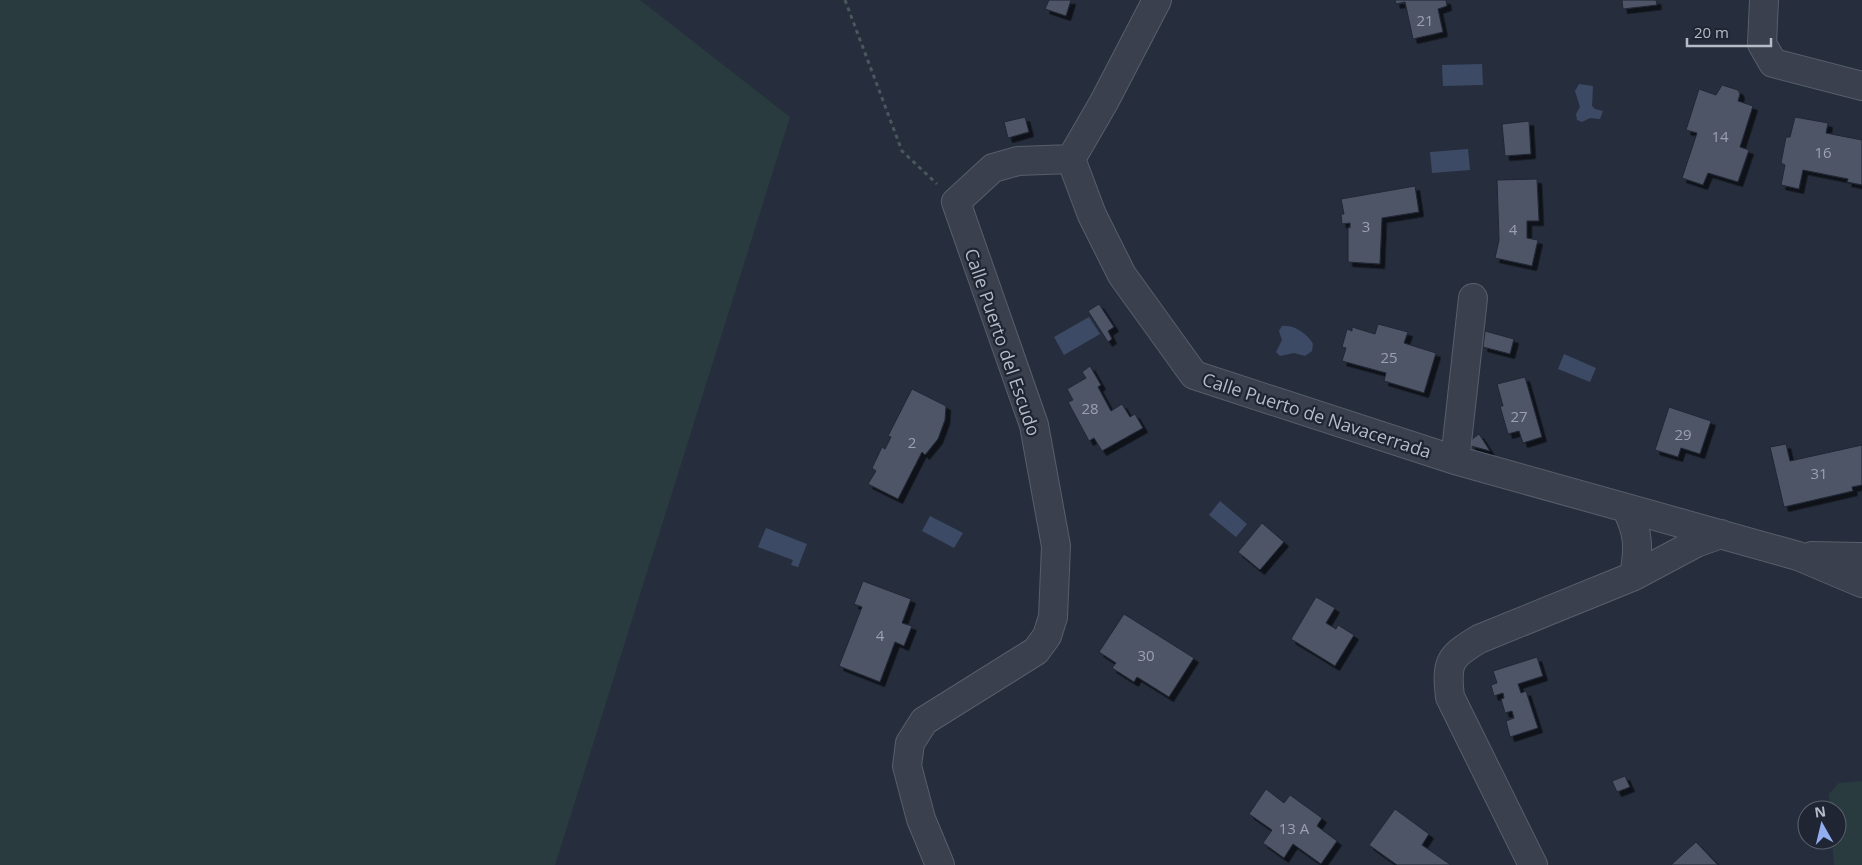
<svg xmlns="http://www.w3.org/2000/svg" width="1862" height="865" font-family="'Open Sans',sans-serif">
<defs>
<filter id="shadow"><feDropShadow dx="4.5" dy="4.5" stdDeviation="0" flood-color="#0009"/></filter>
</defs>
<rect width="100%" height="100%" fill="#262e3d"/>
<path fill="#293b3f" d="M 0,0 L 640,0 L 790,117 L 555,865 L 0,865 Z
M 1862,781 L 1862,865 L 1834,865 L 1832,840 L 1837,840 L 1837,810 L 1830,810 L 1829,794 L 1839,783 Z"/>
<path fill="#3d4a65" d="M 1482,64 L 1483,85 L 1443,86 L 1442,65 Z
M 1579,84 L 1593,86 L 1592,106 L 1595,109 L 1603,111 L 1600,119 L 1590,118 L 1582,122 L 1577,120 L 1576,114 L 1580,107 L 1575,91 Z
M 1468,149 L 1470,170 L 1432,173 L 1430,152 Z
M 1089,317 L 1100,334 L 1064,355 L 1054,337 Z
M 1282,326 C 1293,324 1308,334 1313,344 L 1312,351 L 1305,356 L 1294,353 L 1280,356 L 1276,352 L 1282,340 L 1279,331 Z
M 1564,354 L 1596,368 L 1590,382 L 1558,369 Z
M 1220,501 L 1247,524 L 1236,537 L 1209,515 Z
M 930,516 L 963,533 L 954,548 L 922,531 Z
M 766,528 L 807,544 L 798,567 L 791,565 L 793,560 L 758,547 Z"/>
<path fill="#4d5466" stroke="#212735" filter="url(#shadow)" d="M 1049,0 L 1071,0 L 1066,16 L 1045,9 Z
M 1395,0 L 1446,0 L 1447,6 L 1438,9 L 1443,32 L 1413,39 L 1405,2 L 1396,4 Z
M 1622,0 L 1656,0 L 1657,5 L 1623,9 Z
M 1722,85 L 1738,90 L 1740,94 L 1738,101 L 1753,106 L 1740,147 L 1749,150 L 1738,182 L 1708,173 L 1703,185 L 1682,178 L 1697,133 L 1686,130 L 1699,89 L 1716,95 Z
M 1025,117 L 1029,132 L 1008,138 L 1004,122 Z
M 1795,117 L 1828,123 L 1826,133 L 1862,140 L 1862,185 L 1847,182 L 1848,179 L 1803,170 L 1799,189 L 1781,185 L 1785,165 L 1781,163 L 1786,137 L 1790,137 Z
M 1529,121 L 1531,154 L 1505,156 L 1502,124 Z
M 1537,179 L 1539,221 L 1527,221 L 1527,238 L 1538,240 L 1532,266 L 1495,258 L 1499,240 L 1497,180 Z
M 1415,186 L 1419,212 L 1382,218 L 1380,264 L 1348,262 L 1348,227 L 1350,228 L 1350,223 L 1342,224 L 1341,214 L 1344,214 L 1341,199 Z
M 1099,304 L 1114,327 L 1108,331 L 1112,339 L 1108,342 L 1088,311 Z
M 1378,324 L 1408,332 L 1404,343 L 1436,353 L 1424,393 L 1384,381 L 1386,373 L 1342,361 L 1346,348 L 1342,347 L 1347,329 L 1352,331 L 1352,327 L 1375,334 Z
M 1485,331 L 1514,339 L 1510,354 L 1483,347 Z
M 1090,366 L 1101,385 L 1098,387 L 1111,411 L 1122,404 L 1130,417 L 1135,414 L 1143,428 L 1102,451 L 1094,438 L 1089,441 L 1068,402 L 1073,400 L 1067,389 L 1086,378 L 1082,372 Z
M 1525,377 L 1542,437 L 1523,443 L 1519,431 L 1508,434 L 1500,406 L 1503,406 L 1497,384 Z
M 912,389 L 946,406 L 945,420 L 938,439 L 925,455 L 922,452 L 898,499 L 868,484 L 876,471 L 872,468 L 882,447 L 885,449 L 891,437 L 888,436 Z
M 1669,407 L 1711,421 L 1700,454 L 1681,448 L 1678,457 L 1655,450 Z
M 1479,434 L 1490,451 L 1471,446 L 1471,440 Z
M 1786,444 L 1790,461 L 1862,445 L 1862,485 L 1852,487 L 1853,491 L 1784,507 L 1770,447 Z
M 1262,523 L 1284,542 L 1260,570 L 1238,552 Z
M 863,581 L 911,599 L 902,623 L 912,626 L 904,646 L 895,642 L 880,682 L 839,666 L 862,607 L 854,604 Z
M 1316,597 L 1335,608 L 1326,623 L 1336,629 L 1338,625 L 1354,635 L 1335,666 L 1291,639 Z
M 1124,614 L 1194,658 L 1169,697 L 1137,677 L 1134,682 L 1112,668 L 1116,663 L 1099,652 Z
M 1537,657 L 1543,676 L 1518,684 L 1521,693 L 1526,691 L 1538,728 L 1510,737 L 1506,721 L 1514,718 L 1512,711 L 1505,713 L 1501,699 L 1504,698 L 1503,693 L 1494,696 L 1491,685 L 1497,683 L 1493,671 Z
M 1625,776 L 1630,787 L 1617,792 L 1612,781 Z
M 1266,789 L 1284,803 L 1290,795 L 1322,818 L 1317,826 L 1337,841 L 1321,864 L 1293,844 L 1284,858 L 1263,843 L 1272,830 L 1249,814 Z
M 1395,809 L 1429,834 L 1422,845 L 1451,865 L 1397,865 L 1369,845 Z
M 1696,842 L 1718,865 L 1671,865 L 1685,852 Z"/>
<g fill="none" stroke-linecap="round" stroke-linejoin="round">
<g stroke="#585e6b" stroke-width="30">
<path id="minor" d="M 1157,0 L 1104,102 L 1071,159 L 1092,215 L 1122,275 L 1194,375 L 1455,460 L 1798,556 L 1862,583
M 1764,0 L 1762,44 L 1773,63 L 1862,86
M 1455,460 L 1473,298
M 1626,508 C 1639,533 1639,548 1634,576
M 1812,556 L 1862,557
M 940,865 L 921,819 L 907,766 L 910,743 L 924,721 L 1036,651 L 1047,636 L 1053,617 L 1056,546 L 1034,425 L 956,202 L 993,168 L 1018,161 L 1071,159
M 1533,865 L 1450,697 C 1446,662 1449,657 1479,639 L 1634,576 L 1696,543 L 1721,534"/>
</g>
<path stroke="#48585d" stroke-width="3" stroke-dasharray="4 4" stroke-linecap="butt" d="M 845,0 L 902,151 L 937,184"/>
<use href="#minor" stroke="#3a404e" stroke-width="28"/>
</g>
<g text-anchor="middle" dominant-baseline="central" stroke-width="4.5" stroke-linejoin="round" paint-order="stroke">
<g font-size="15" fill="#9ca1b0">
<text x="1425" y="20">21</text>
<text x="1720" y="136">14</text>
<text x="1823" y="152">16</text>
<text x="1366" y="226">3</text>
<text x="1513" y="229">4</text>
<text x="1389" y="357">25</text>
<text x="1090" y="408">28</text>
<text x="1519" y="416">27</text>
<text x="1683" y="434">29</text>
<text x="912" y="442">2</text>
<text x="1819" y="473">31</text>
<text x="880" y="635">4</text>
<text x="1146" y="655">30</text>
<text x="1294" y="828">13 A</text>
</g>
<g font-size="18" fill="#b6bbc8" stroke="#1f2533">
<text transform="translate(1003 342) rotate(71)">Calle Puerto del Escudo</text>
<text transform="translate(1317 415) rotate(18)">Calle Puerto de Navacerrada</text>
</g>
</g>
<g transform="translate(1822 825) rotate(352)"><circle r="24" fill="#1f2533" stroke="#5b616f"/>
<path d="M0-4L9 19L0 12L-9 19Z" fill="#93adf1"/>
<text y="-8" font-size="14" font-weight="bold" text-anchor="middle" fill="#b6bbc8">N</text>
</g>
<path d="M1687 38v8h84v-8" fill="none" stroke="#b6bbc8" stroke-width="2.5"/>
<text x="1694" y="38" font-size="15" fill="#b6bbc8" stroke="#1f2533" stroke-width="4" paint-order="stroke">20 m</text>
</svg>
